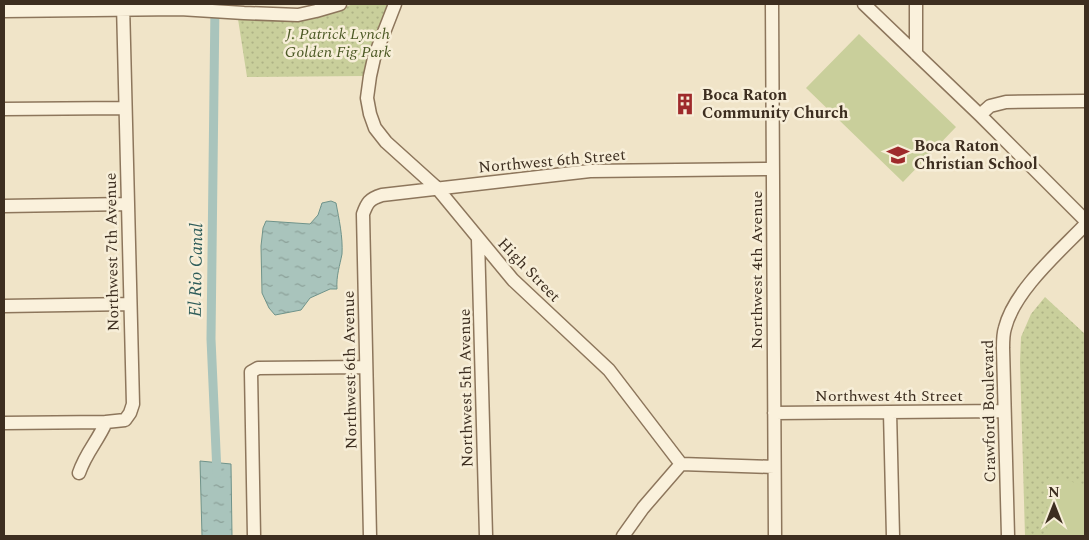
<svg xmlns="http://www.w3.org/2000/svg" width="1089" height="540" font-family="Spectral,serif">
<defs>
<pattern id="green-dots" width="8" height="8" patternUnits="userSpaceOnUse" patternTransform="scale(1.25)"><rect width="8" height="8" fill="#c9cf9b"/><path d="M2 2h.1M6 6h.1" fill="none" stroke="#aeb285" stroke-width="1.8" stroke-linecap="round"/></pattern>
<pattern id="water-ripples" width="26" height="14" patternUnits="userSpaceOnUse" patternTransform="scale(1.25)"><rect width="26" height="14" fill="#a9c4bc"/><path d="M2 4q2-2 4 0t4 0M15 11q2-2 4 0t4 0" fill="none" stroke="#8ba098"/></pattern>
</defs>
<rect width="100%" height="100%" fill="#f0e4c8"/>
<path fill="url(#green-dots)" d="M 354,4 L 390,4 L 364,76 L 247,77 L 238,19 C 274,19 319,16 354,4 Z
M 1045,297 L 1085,334 L 1085,536 L 1025,536 L 1020,362 L 1021,337 L 1031,314 Z"/>
<path fill="#c9cf9b" d="M 859,34 L 956,127 L 903,182 L 806,88 Z
M 1048,478 L 1070,481 L 1085,487 L 1085,536 L 1047,536 Z"/>
<path fill="url(#water-ripples)" stroke="#6f938a" d="M 331,201 L 336,203 C 339,219 343,237 342,254 C 340,265 336,276 337,289 L 330,289 L 310,298 L 301,310 L 275,315 L 269,308 L 262,293 L 261,246 L 263,228 L 266,221 L 310,224 L 318,215 L 322,203 Z
M 200,461 L 231,464 L 232,536 L 202,536 Z"/>
<g fill="none" stroke-linecap="round" stroke-linejoin="round">
<path stroke="#a9c4bc" stroke-width="9" d="M 215,4 L 211,339 L 217,473"/>
<g stroke="#8d765c" stroke-width="15">
<path id="minor" d="M 395,4 L 374,58 L 370,76 L 367,98 L 370,114 L 375,128 L 386,142 L 437,188 L 513,280 L 609,370 L 681,464 L 774,467
M 772,4 L 775,536
M 864,4 L 980,115 L 1085,220
M 4,11 L 180,9 L 244,13 L 298,15 L 316,11 L 340,4
M 916,54 L 916,4
M 4,109 L 125,108
M 980,115 L 990,106 L 1006,102 L 1085,101
M 4,206 L 127,204
M 478,239 L 486,536
M 4,306 L 130,304
M 890,412 L 893,536
M 774,413 L 1004,411
M 4,423 L 106,422
M 79,473 C 86,452 98,441 106,422 L 125,420 L 130,413 L 133,404 L 123,4
M 254,536 L 251,372 L 258,368 L 366,367
M 370,536 L 363,214 C 367,203 369,199 382,195 L 590,171 L 773,169
M 623,536 L 643,508 L 681,464
M 1008,536 L 1003,348 C 1003,341 1003,334 1005,328 C 1014,291 1059,252 1085,225"/>
</g>
<use href="#minor" stroke="#faf1dc" stroke-width="12"/>
</g>
<defs>
<g id="building-bare" transform="scale(1.725)"><path d="M-4-6H4V6H1V3H-1V6H-4ZM-2.5-4.3h1.7v1.8h-1.7ZM.8-4.3h1.7v1.8H.8ZM-2.5-1h1.7V.8h-1.7ZM.8-1h1.7V.8H.8Z" fill="#9e2a2b" stroke="#f7eed8" stroke-width="2.5" paint-order="stroke"/></g>
<g id="school-bare" transform="scale(1.725)"><path d="M0-5L7-2L0 1L-7-2ZM-4 1L0 2.5L4 1V4Q0 6-4 4Z" fill="#9e2a2b" stroke="#f7eed8" stroke-width="2.5" paint-order="stroke"/></g>
</defs>
<g fill-rule="evenodd">
<use href="#building-bare" x="685" y="104"/>
<use href="#school-bare" x="898" y="155"/>
</g>
<g text-anchor="middle" dominant-baseline="central" stroke-width="5" stroke-linejoin="round" paint-order="stroke">
<g font-size="16" font-style="italic" fill="#4d5a26" stroke="#f7eed8">
<text x="338" y="34">J. Patrick Lynch<tspan x="338" dy="18">Golden Fig Park</tspan></text>
</g>
<g font-size="16" font-weight="bold" fill="#3d2e20" stroke="#f7eed8" text-anchor="start">
<text x="702" y="95">Boca Raton<tspan x="702" dy="18">Community Church</tspan></text>
<text x="914" y="146">Boca Raton<tspan x="914" dy="18">Christian School</tspan></text>
</g>
<g font-size="16" fill="#3d2e20" stroke="#f7eed8">
<text transform="translate(552 161) rotate(-5)">Northwest 6th Street</text>
<text transform="translate(112 252) rotate(-91)">Northwest 7th Avenue</text>
<text transform="translate(529 270) rotate(46)">High Street</text>
<text transform="translate(757 270) rotate(-90)">Northwest 4th Avenue</text>
<text transform="translate(350 370) rotate(-91)">Northwest 6th Avenue</text>
<text transform="translate(466 388) rotate(-91)">Northwest 5th Avenue</text>
<text x="889" y="396">Northwest 4th Street</text>
<text transform="translate(989 411) rotate(-91)">Crawford Boulevard</text>
</g>
<g font-size="18" font-style="italic" fill="#2f5d5a" stroke="#f7eed8">
<text transform="translate(196 270) rotate(-89)">El Rio Canal</text>
</g>
</g>
<rect width="1089" height="540" fill="none" stroke="#3d2e20" stroke-width="10"/>
<g transform="translate(1054 505)" stroke="#f7eed8" stroke-width="4" paint-order="stroke">
<path d="M0-4L9 19L0 12L-9 19Z" fill="#3d2e20"/>
<text y="-8" font-size="14" font-weight="bold" text-anchor="middle" fill="#3d2e20">N</text>
</g>
</svg>
